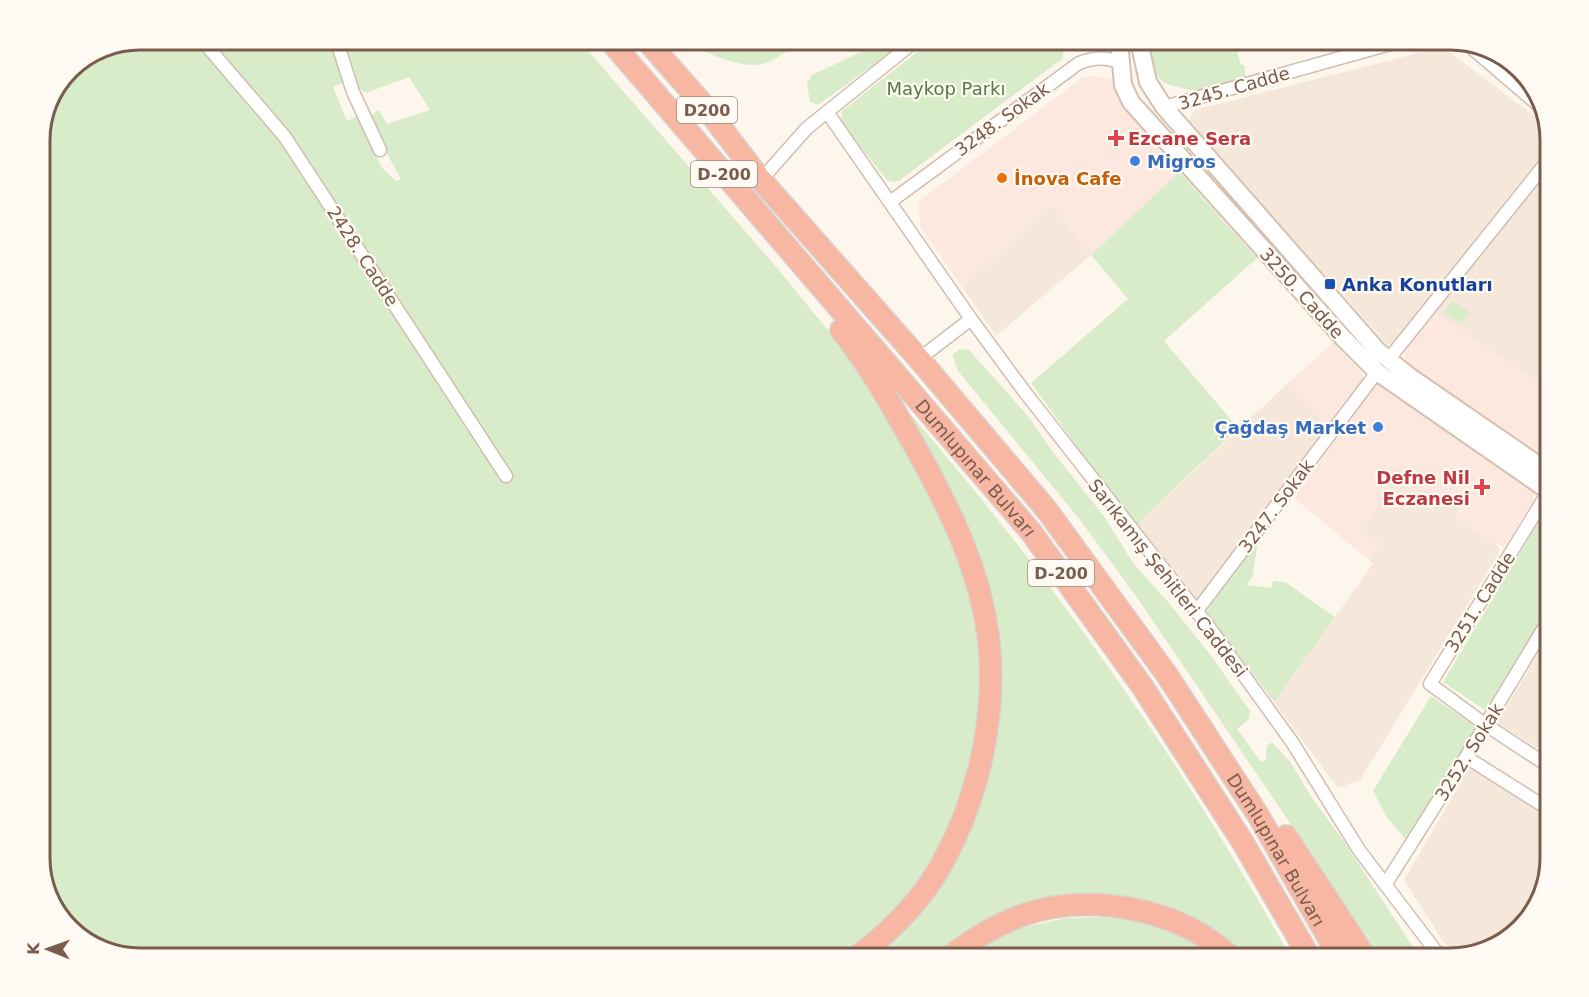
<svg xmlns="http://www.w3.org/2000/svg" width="1589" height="997" font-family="'DejaVu Sans',sans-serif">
<rect width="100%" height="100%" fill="#fdf6ec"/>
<path fill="#f5e8da" d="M 1438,48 L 1444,48 L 1548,126 L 1550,147 L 1397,344 L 1387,344 L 1188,122 L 1195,110 Z
M 1550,169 L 1550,391 L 1435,313 Z
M 1049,207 L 1055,209 L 1091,255 L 996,336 L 962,287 Z
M 1287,384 L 1330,428 L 1284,491 L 1199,598 L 1194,599 L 1135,526 Z
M 1390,465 L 1459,509 L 1455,517 L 1495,543 L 1499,548 L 1499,553 L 1360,780 L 1338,788 L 1274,702 L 1373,564 L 1369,560 L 1380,544 L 1361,530 L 1390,489 L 1379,481 Z
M 1550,634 L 1550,756 L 1497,723 Z
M 1470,767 L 1550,818 L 1550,858 L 1533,913 L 1500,945 L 1457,956 L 1443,941 L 1404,880 Z"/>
<path fill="#fde8e0" d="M 1094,76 L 1116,80 L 1118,95 L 1179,172 L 1091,255 L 1055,209 L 1049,207 L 962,287 L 921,227 L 918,202 L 1082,78 Z
M 1435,313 L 1550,391 L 1550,458 L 1538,454 L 1404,362 L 1405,349 Z
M 1333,343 L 1362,373 L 1364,379 L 1330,428 L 1287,384 Z
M 1380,384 L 1531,490 L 1534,493 L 1533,501 L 1504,548 L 1454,516 L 1458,509 L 1390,465 L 1379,481 L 1390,488 L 1362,530 L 1380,544 L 1369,560 L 1294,498 L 1374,387 Z"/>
<path fill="#d8ecc9" d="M 1234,40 L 1241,65 L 1244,65 L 1246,78 L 1195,91 L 1173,86 L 1163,82 L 1155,74 L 1151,64 L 1148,41 Z
M 1005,41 L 1013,51 L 1026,41 L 1066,41 L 1062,59 L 900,180 L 894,182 L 887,180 L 841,122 L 842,111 L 930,42 Z
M 882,42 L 905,42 L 818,105 L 810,102 L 807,84 L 812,75 Z
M 693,43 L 800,43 C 789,49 776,60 763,64 C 747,69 705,55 693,43 Z
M 582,44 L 773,263 L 862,372 L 907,444 L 964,570 L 977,620 L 982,673 L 977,732 L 969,772 L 945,835 L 919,883 L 884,922 L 838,958 L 139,958 L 84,941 L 52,908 L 39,864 L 39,133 L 69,68 L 101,47 L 333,45 L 345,82 L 333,87 L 347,121 L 358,116 L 382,168 L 396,181 L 401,179 L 367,118 L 374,114 L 376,111 L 379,111 L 387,124 L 430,110 L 409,77 L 366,93 L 354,85 L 342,45 Z
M 1489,51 L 1505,56 L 1536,89 L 1538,95 Z
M 1179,172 L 1257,258 L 1164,341 L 1238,428 L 1135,526 L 1031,383 L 1128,299 L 1091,255 Z
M 1452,301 L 1469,312 L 1462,324 L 1444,312 Z
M 960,349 L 969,350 L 1028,416 L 1052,451 L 1103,515 L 1133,563 L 1168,602 L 1209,653 L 1250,711 L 1249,719 L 1237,729 L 1261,762 L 1266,760 L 1267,746 L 1272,742 L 1291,763 L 1312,798 L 1345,843 L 1413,947 L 1423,958 L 1374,958 L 1337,904 L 1292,826 L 1136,596 L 1080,520 L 958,371 L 952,355 Z
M 899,401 C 1048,572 1181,759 1291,958 L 1247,958 L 1205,927 L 1180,913 L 1159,906 L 1020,906 L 991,917 L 968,929 L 931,958 L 873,958 L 919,914 L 953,866 L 981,802 L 991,768 L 999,714 L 999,646 Z
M 1548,506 L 1550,507 L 1550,606 L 1488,712 L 1443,682 Z
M 1259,536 L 1252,578 L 1246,585 L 1272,588 L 1273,581 L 1285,582 L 1335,617 L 1274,702 L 1206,612 Z
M 1431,696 L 1476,727 L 1478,732 L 1408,842 L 1386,816 L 1373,791 Z
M 1067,918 C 1084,918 1102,916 1119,918 C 1156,923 1187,938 1218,958 L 960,958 L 985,942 L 1016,929 Z"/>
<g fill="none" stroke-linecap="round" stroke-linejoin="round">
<g stroke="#d1beb0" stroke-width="15">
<path id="street" d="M 1467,44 L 1542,108
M 338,45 L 353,92 L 380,150
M 207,46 L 285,137 L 506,476
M 1164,107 L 1408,39
M 827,112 L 971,319 L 1024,391 L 1212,631 L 1292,742 L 1359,850 L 1441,958
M 761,180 L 807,128 L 914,42
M 890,202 L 1079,63 C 1095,57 1106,57 1121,63
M 919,359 L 971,319
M 1388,360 L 1550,158
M 1550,489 L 1430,684 L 1486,725 L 1550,767
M 1196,612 L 1377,372
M 1466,757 L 1550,810
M 1385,885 L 1466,757 L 1550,618"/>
</g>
<g stroke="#d6c0b0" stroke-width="20">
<path id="secondary" d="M 1119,41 L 1123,85 L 1131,102 L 1344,339 L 1377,372 L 1550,492
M 1139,41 L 1148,82 L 1164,107 L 1378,351 L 1409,376 L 1550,473"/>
</g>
<g stroke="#dad1cd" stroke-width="24">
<g id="highway">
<path id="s1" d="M 649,43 L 706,108 L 761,180 L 919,359 L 1046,509 L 1167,675 L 1258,815 L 1340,958"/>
<path id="s2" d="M 613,44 L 1031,532 L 1142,686 L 1242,841 L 1310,958"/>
<path d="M 841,330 C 866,361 886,395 905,429 C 943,495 981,566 989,643 C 997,722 976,809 934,877 C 914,908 885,936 855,958"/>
<path d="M 1286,836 L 1366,958"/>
<path d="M 948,958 C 970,941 994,926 1020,916 C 1089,891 1179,908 1232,958"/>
</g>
</g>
<use href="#street" stroke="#fff" stroke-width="12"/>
<use href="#secondary" stroke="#fff" stroke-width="16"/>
<use href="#highway" stroke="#f7b7a3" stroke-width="21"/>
</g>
<g fill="#e0444e" stroke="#fffaf3" stroke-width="2">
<path d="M1113 129h6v6h6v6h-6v6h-6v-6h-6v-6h6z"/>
<path d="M1479 478h6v6h6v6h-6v6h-6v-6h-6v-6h6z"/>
</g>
<g fill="#3f7fe0" stroke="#fffaf3" stroke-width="2">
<circle cx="1135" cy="161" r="6"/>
<circle cx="1378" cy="427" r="6"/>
</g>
<circle fill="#e8710a" stroke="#fffaf3" stroke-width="2" cx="1002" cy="178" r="6"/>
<rect fill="#1a4fb4" stroke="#fffaf3" stroke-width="2" x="1324" y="278" width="12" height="12" rx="3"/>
<g text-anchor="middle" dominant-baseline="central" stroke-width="4.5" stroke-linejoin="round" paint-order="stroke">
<g fill="#fffaf3" stroke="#a28b7f" stroke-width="1.5">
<rect x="677" y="97" width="60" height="26" rx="4.5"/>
<rect x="691" y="161" width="66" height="26" rx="4.5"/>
<rect x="1028" y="560" width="66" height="26" rx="4.5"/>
</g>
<g font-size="16" font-weight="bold" fill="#7a5c4d">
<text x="707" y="110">D200</text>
<text x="724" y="174">D-200</text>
<text x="1061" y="573">D-200</text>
</g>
<g font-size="18" fill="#537a41" stroke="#fffaf3">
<text x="946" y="88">Maykop Parkı</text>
</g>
<g font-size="18" fill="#7a5c4d" stroke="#fffaf3">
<text transform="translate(1234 88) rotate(-16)">3245. Cadde</text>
<text transform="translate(1002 119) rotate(-36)">3248. Sokak</text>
<text transform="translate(363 256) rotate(57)">2428. Cadde</text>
<text transform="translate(1302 293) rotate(48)">3250. Cadde</text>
<text stroke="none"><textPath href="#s2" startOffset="558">Dumlupınar Bulvarı</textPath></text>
<text transform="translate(1276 506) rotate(-53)">3247. Sokak</text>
<text transform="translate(1168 578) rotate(52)">Sarıkamış Şehitleri Caddesi</text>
<text transform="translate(1480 602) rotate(-58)">3251. Cadde</text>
<text transform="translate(1469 752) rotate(-58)">3252. Sokak</text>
<text stroke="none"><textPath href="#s1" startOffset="1024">Dumlupınar Bulvarı</textPath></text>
</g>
<g font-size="18" font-weight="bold" fill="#be3a42" stroke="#fffaf3" text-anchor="start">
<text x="1128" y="138">Ezcane Sera</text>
<text x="1470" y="477" text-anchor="end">Defne Nil<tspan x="1470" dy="21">Eczanesi</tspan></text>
</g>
<g font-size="18" font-weight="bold" fill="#366cbe" stroke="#fffaf3" text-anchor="start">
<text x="1147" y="161">Migros</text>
<text x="1366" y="427" text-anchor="end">Çağdaş Market</text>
</g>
<g font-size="18" font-weight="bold" fill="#c56008" stroke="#fffaf3" text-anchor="start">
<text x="1014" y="178">İnova Cafe</text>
</g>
<g font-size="18" font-weight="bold" fill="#164399" stroke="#fffaf3" text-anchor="start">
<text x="1342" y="284">Anka Konutları</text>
</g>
</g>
<path d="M0 0H1589V997H0ZM140 50H1450A90 90 0 0 1 1540 140V858A90 90 0 0 1 1450 948H140A90 90 0 0 1 50 858V140A90 90 0 0 1 140 50Z" fill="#fffaf3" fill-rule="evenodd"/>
<path fill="none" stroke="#7a5c4d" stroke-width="3" d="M140 50H1450A90 90 0 0 1 1540 140V858A90 90 0 0 1 1450 948H140A90 90 0 0 1 50 858V140A90 90 0 0 1 140 50Z"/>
<g transform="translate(48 949) rotate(271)" stroke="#fffaf3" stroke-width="4.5" paint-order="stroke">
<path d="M0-4.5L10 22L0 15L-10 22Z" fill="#7a5c4d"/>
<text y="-9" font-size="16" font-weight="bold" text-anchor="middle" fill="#7a5c4d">K</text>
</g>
</svg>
